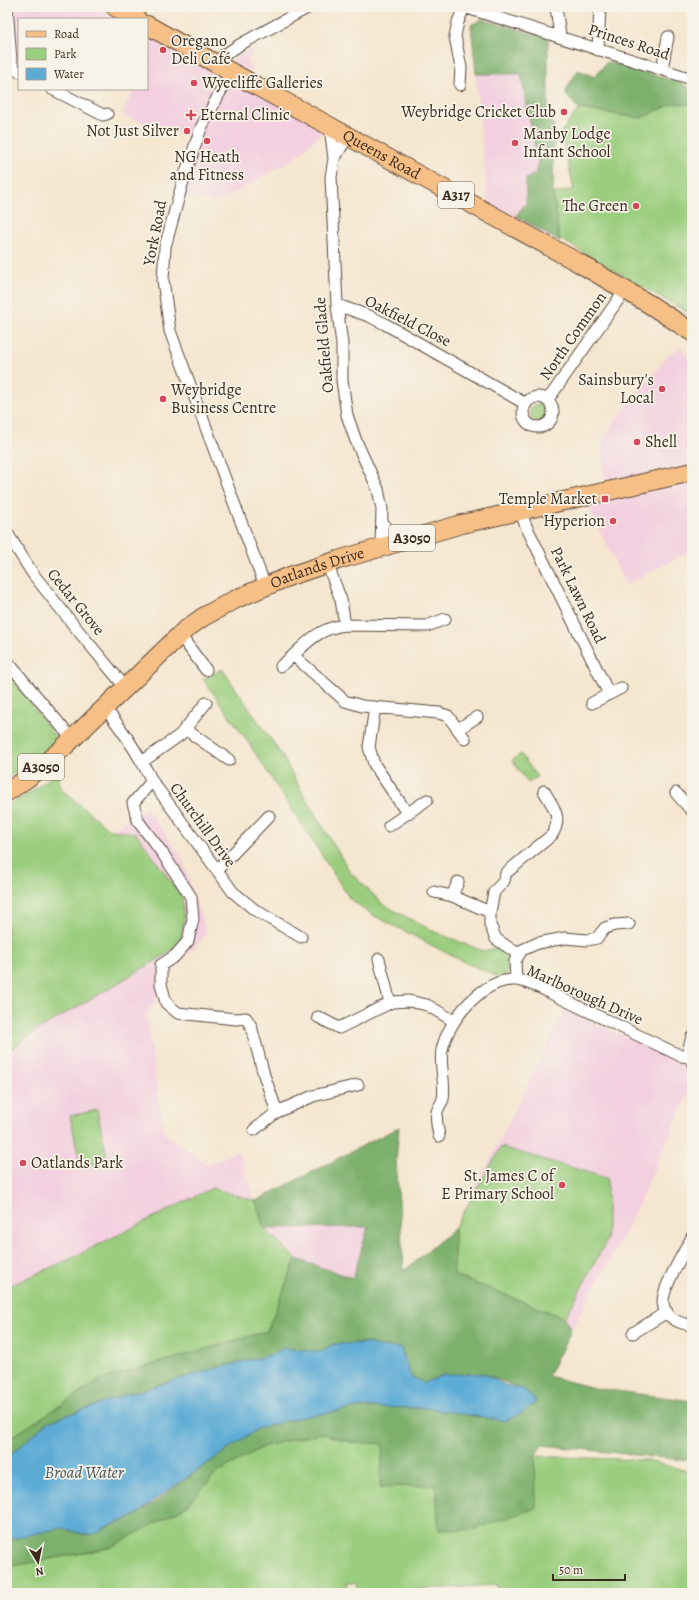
<svg xmlns="http://www.w3.org/2000/svg" width="699" height="1600" font-family="Alegreya,serif">
<rect width="100%" height="100%" fill="#f7f3e8"/>
<filter id="ink" filterUnits="userSpaceOnUse"><feTurbulence type="fractalNoise" baseFrequency=".025" numOctaves="2"/><feDisplacementMap in="SourceGraphic" scale="8" xChannelSelector="R" yChannelSelector="G"/><feConvolveMatrix kernelMatrix="1 2 1 2 8 2 1 2 1" color-interpolation-filters="sRGB"/></filter>
<filter id="wash" filterUnits="userSpaceOnUse"><feTurbulence type="fractalNoise" baseFrequency=".012" numOctaves="4" result="noise"/><feDisplacementMap in="SourceGraphic" scale="16" xChannelSelector="R" yChannelSelector="G"/><feGaussianBlur stdDeviation="0.9" result="paint"/><feColorMatrix in="noise" values="0 0 0 0 0 0 0 0 0 0 0 0 0 0 0 0 0 1.4 0 .05"/><feComposite in="paint" operator="in"/></filter>
<g filter="url(#wash)">
<rect width="100%" height="100%" fill="#f5e6cf"/>
<path fill="#f3cfdf" d="M 7,7 L 111,7 L 132,19 L 19,19 L 19,68 L 17,65 Z
M 482,19 L 548,38 L 550,239 L 488,204 L 471,25 Z
M 147,27 L 328,128 L 293,159 L 240,190 L 214,202 L 177,195 L 199,139 L 122,116 L 133,89 L 147,89 Z
M 254,48 L 250,57 L 247,60 L 252,68 L 249,72 L 233,63 L 233,60 Z
M 681,347 L 692,362 L 692,550 L 626,585 L 584,499 L 609,493 L 603,468 L 602,442 L 613,424 L 668,355 Z
M 57,773 L 62,790 L 110,830 L 146,808 L 181,856 L 207,934 L 182,959 L 146,1015 L 164,1133 L 208,1165 L 238,1151 L 256,1201 L 336,1160 L 369,1227 L 359,1334 L 7,1453 L 7,806 L 31,792 Z
M 565,1010 L 670,1056 L 692,1072 L 692,1085 L 628,1227 L 571,1331 L 548,1376 L 437,1354 L 443,1253 Z"/>
<path fill="#9acd7d" stroke="#6a7c4e" d="M 674,103 L 692,105 L 692,315 L 596,260 L 559,238 L 553,194 L 574,189 L 561,132 L 579,109 L 641,118 Z
M530 413a9 9 0 1 1 18 0a9 9 0 1 1-18 0Z
M 222,669 L 281,754 L 305,797 L 350,872 L 384,905 L 435,932 L 483,951 L 496,948 L 506,952 C 511,966 512,969 502,979 L 490,973 L 466,963 L 371,914 L 350,899 L 246,739 L 203,679 Z
M 7,671 L 56,738 C 47,753 22,767 7,778 Z
M 521,754 L 537,777 L 528,783 L 512,760 Z
M 57,773 L 62,790 L 110,830 L 136,833 L 182,897 L 184,921 L 180,940 L 169,953 L 36,1031 L 7,1052 L 7,806 L 31,792 Z
M 97,1110 L 108,1161 L 81,1167 L 70,1116 Z
M 501,1147 L 607,1178 L 607,1240 L 565,1318 L 454,1275 L 454,1229 Z
M 212,1188 L 256,1201 L 264,1228 L 296,1259 L 267,1331 L 100,1380 L 7,1440 L 7,1287 L 68,1260 Z
M 320,1433 L 351,1442 L 383,1443 L 381,1487 L 436,1485 L 439,1529 L 536,1508 L 535,1456 L 644,1460 L 692,1472 L 692,1593 L 498,1593 L 497,1585 L 410,1590 L 410,1593 L 358,1593 L 356,1584 L 354,1583 L 347,1583 L 349,1593 L 7,1593 L 7,1567 L 109,1548 L 185,1507 L 218,1472 L 264,1446 Z"/>
<path fill="#7bb06c" stroke="#5b6d45" d="M 482,19 L 548,38 L 548,115 L 547,117 L 554,125 L 553,194 L 560,242 L 516,216 L 526,203 L 526,179 L 535,174 L 538,163 L 521,74 L 476,74 L 471,25 Z
M 609,62 L 682,83 L 692,90 L 692,105 L 674,103 L 641,118 L 579,109 L 567,96 L 566,90 L 578,70 L 595,77 L 606,63 Z
M 399,1127 L 396,1161 L 404,1271 L 454,1229 L 454,1275 L 565,1318 L 571,1331 L 548,1376 L 594,1388 L 692,1401 L 692,1461 L 542,1445 L 535,1456 L 536,1508 L 471,1530 L 439,1530 L 436,1485 L 380,1487 L 383,1444 L 350,1442 L 320,1433 L 264,1446 L 218,1472 L 185,1507 L 109,1548 L 7,1567 L 7,1540 L 61,1528 L 87,1535 L 137,1515 L 222,1453 L 259,1428 L 297,1418 L 362,1407 L 425,1408 L 506,1421 L 523,1389 L 484,1374 L 443,1375 L 425,1383 L 411,1377 L 401,1348 L 382,1347 L 367,1343 L 333,1344 L 321,1352 L 283,1348 L 271,1355 L 217,1368 L 128,1394 L 48,1422 L 9,1457 L 7,1453 L 7,1440 L 100,1380 L 267,1331 L 296,1259 L 353,1278 L 368,1227 L 264,1228 L 256,1201 Z"/>
<path fill="#5babd5" stroke="#4b6a7a" d="M 367,1343 L 382,1347 L 401,1348 L 411,1377 L 425,1383 L 443,1375 L 468,1373 L 484,1374 L 506,1385 L 523,1389 L 532,1396 L 536,1402 L 523,1412 L 506,1421 L 425,1408 L 362,1407 L 297,1418 L 259,1428 L 153,1501 L 137,1515 L 106,1527 L 98,1533 L 87,1535 L 61,1528 L 7,1540 L 7,1458 L 48,1422 L 128,1394 L 217,1368 L 271,1355 L 283,1348 L 321,1352 L 333,1344 Z"/>
</g>
<g filter="url(#ink)">
<g fill="none" stroke-linecap="round" stroke-linejoin="round">
<g stroke="#574639" stroke-width="13">
<path id="minor" d="M 7,7 L 11,61 L 14,68 L 19,72
M 556,7 L 560,36
M 598,50 L 600,7
M 217,64 L 224,55 L 241,44 L 309,7
M 662,69 L 668,37
M 231,72 L 201,128 L 183,181 L 165,247 L 163,280 L 170,331 L 265,586
M 460,85 L 461,68 L 455,36 L 458,22 L 464,7 L 692,79
M 52,89 L 103,115 L 107,114
M 330,126 L 334,159
M 348,136 L 334,159 L 331,177 L 337,305 L 342,344 L 342,380 L 347,415 L 356,441 L 378,489 L 382,509 L 381,547
M 337,305 L 369,316 L 385,324 L 526,404
M523 412a15 15 0 1 1 30 0a15 15 0 1 1-30 0Z
M 547,399 L 552,394 L 625,290
M 520,510 L 526,526 L 609,694
M 382,522 L 399,542
M 7,533 L 33,574 L 76,628 L 125,687
M 327,563 L 341,600 L 345,625
M 180,635 L 206,670
M 294,656 L 345,701 L 362,706 L 439,713 L 448,716 L 465,739
M 7,661 L 72,739
M 281,666 C 304,648 313,629 345,625 L 427,626 L 445,619
M 592,703 L 621,688
M 104,707 C 123,730 139,755 152,781 L 233,892 L 255,910 L 301,937
M 375,707 L 369,747 L 374,764 L 407,813
M 185,729 L 229,760
M 458,729 L 477,717
M 142,762 L 180,735 L 206,703
M 152,781 L 133,803 L 138,821 L 163,854 L 191,897 L 193,919 L 188,941 L 175,956 L 161,965 L 161,984 L 166,1003 L 178,1013 L 236,1019 L 246,1018 L 251,1026 L 264,1075 L 277,1112 L 254,1130
M 676,793 L 692,811
M 389,826 L 427,800
M 217,870 L 269,816
M 458,882 L 452,896 L 490,912
M 434,892 L 452,896
M 518,954 L 496,939 L 490,925 L 490,912 L 494,892 L 504,881 L 506,873 L 552,835 C 563,817 553,807 544,791
M 379,959 L 390,1003
M 516,980 L 515,961 L 522,950 L 538,943 L 565,938 L 587,940 L 597,938 L 605,928 L 615,925 L 629,924
M 318,1017 L 339,1028 L 392,1002 L 409,1001 L 427,1005 L 454,1021
M 692,1037 C 689,1045 688,1054 692,1062
M 277,1112 L 313,1096 L 358,1085
M 439,1136 C 438,1129 435,1119 437,1112 C 438,1107 442,1103 443,1099 C 446,1083 439,1064 442,1050 C 448,1020 483,978 516,980 C 534,982 553,995 569,1002 C 606,1020 644,1038 681,1056 L 690,1057
M 692,1237 C 685,1251 662,1288 663,1302 C 664,1317 679,1324 692,1325
M 633,1333 L 667,1312"/>
</g>
<g stroke="#574639" stroke-width="20">
<g id="primary">
<path d="M 115,7 L 137,19"/>
<path id="s1" d="M 147,25 L 231,72 L 579,263 L 649,304 L 692,332"/>
<path id="s2" d="M 7,792 L 29,777 L 64,747 L 185,630 L 203,617 L 236,599 L 290,576 L 338,560 L 462,524 L 692,472"/>
</g>
</g>
<use href="#minor" stroke="#fff" stroke-width="11"/>
<use href="#primary" stroke="#f5bf86" stroke-width="18"/>
</g>
</g>
<g fill="#d1495b" stroke="#f7f3e8" stroke-width="1.5">
<circle cx="163" cy="50" r="4"/>
<circle cx="194" cy="83" r="4"/>
<circle cx="564" cy="112" r="4"/>
<path d="M189 109h4v4h4v4h-4v4h-4v-4h-4v-4h4z"/>
<circle cx="187" cy="131" r="4"/>
<circle cx="207" cy="141" r="4"/>
<circle cx="515" cy="143" r="4"/>
<circle cx="636" cy="206" r="4"/>
<circle cx="662" cy="389" r="4"/>
<circle cx="163" cy="399" r="4"/>
<circle cx="637" cy="442" r="4"/>
<rect x="601" y="495" width="8" height="8" rx="2"/>
<circle cx="613" cy="521" r="4"/>
<circle cx="23" cy="1163" r="4"/>
<circle cx="562" cy="1185" r="4"/>
</g>
<g text-anchor="middle" dominant-baseline="central" stroke-width="3.5" stroke-linejoin="round" paint-order="stroke">
<g fill="#f7f3e8" stroke="#73665b" stroke-width="1">
<rect x="438" y="182" width="36" height="26" rx="3"/>
<rect x="389" y="525" width="46" height="26" rx="3"/>
<rect x="18" y="754" width="46" height="26" rx="3"/>
</g>
<g font-size="15" font-weight="bold" fill="#3b2a1e">
<text x="456" y="195">A317</text>
<text x="412" y="538">A3050</text>
<text x="41" y="767">A3050</text>
</g>
<g font-size="16" fill="#3b2a1e" stroke="#f7f3e8" text-anchor="start">
<text x="171" y="41">Oregano<tspan x="171" dy="18">Deli Café</tspan></text>
<text x="202" y="83">Wyecliffe Galleries</text>
<text x="556" y="112" text-anchor="end">Weybridge Cricket Club</text>
<text x="200" y="115">Eternal Clinic</text>
<text x="179" y="131" text-anchor="end">Not Just Silver</text>
<text x="523" y="134">Manby Lodge<tspan x="523" dy="18">Infant School</tspan></text>
<text x="207" y="157" text-anchor="middle">NG Heath<tspan x="207" dy="18">and Fitness</tspan></text>
<text x="628" y="206" text-anchor="end">The Green</text>
<text x="654" y="380" text-anchor="end">Sainsbury's<tspan x="654" dy="18">Local</tspan></text>
<text x="171" y="390">Weybridge<tspan x="171" dy="18">Business Centre</tspan></text>
<text x="645" y="442">Shell</text>
<text x="597" y="499" text-anchor="end">Temple Market</text>
<text x="605" y="521" text-anchor="end">Hyperion</text>
<text x="31" y="1163">Oatlands Park</text>
<text x="554" y="1176" text-anchor="end">St. James C of<tspan x="554" dy="18">E Primary School</tspan></text>
</g>
<g font-size="16" fill="#3b2a1e" stroke="#f7f3e8">
<text transform="translate(629 42) rotate(18)">Princes Road</text>
<text stroke="none"><textPath href="#s1" startOffset="268">Queens Road</textPath></text>
<text transform="translate(155 233) rotate(-79)">York Road</text>
<text transform="translate(408 321) rotate(27)">Oakfield Close</text>
<text transform="translate(573 336) rotate(-55)">North Common</text>
<text transform="translate(324 345) rotate(-95)">Oakfield Glade</text>
<text stroke="none"><textPath href="#s2" startOffset="388">Oatlands Drive</textPath></text>
<text transform="translate(578 595) rotate(64)">Park Lawn Road</text>
<text transform="translate(76 602) rotate(51)">Cedar Grove</text>
<text transform="translate(203 825) rotate(54)">Churchill Drive</text>
<text transform="translate(585 995) rotate(24)">Marlborough Drive</text>
</g>
<g font-size="17" font-style="italic" fill="#46575e" stroke="#f7f3e8">
<text x="84" y="1472">Broad Water</text>
</g>
</g>
<rect width="699" height="1600" fill="none" stroke="#f7f3e8" stroke-width="24"/>
<rect x="18" y="18" width="130" height="72" fill="#f7f3e8" stroke="#aca397"/>
<rect x="26" y="31" width="20" height="6" fill="#f5bf86" stroke="#aca397"/>
<text x="54" y="38" font-size="12" fill="#3b2a1e">Road</text>
<rect x="26" y="48" width="20" height="12" fill="#9acd7d" stroke="#aca397"/>
<text x="54" y="58" font-size="12" fill="#3b2a1e">Park</text>
<rect x="26" y="68" width="20" height="12" fill="#5babd5" stroke="#aca397"/>
<text x="54" y="78" font-size="12" fill="#3b2a1e">Water</text>
<g transform="translate(38 1562) rotate(170)" stroke="#f7f3e8" stroke-width="3" paint-order="stroke">
<path d="M0-3L7 15L0 10L-7 15Z" fill="#3b2a1e"/>
<text y="-6" font-size="11" font-weight="bold" text-anchor="middle" fill="#3b2a1e">N</text>
</g>
<path d="M553 1574v6h72v-6" fill="none" stroke="#3b2a1e" stroke-width="2"/>
<text x="559" y="1574" font-size="12" fill="#3b2a1e" stroke="#f7f3e8" stroke-width="3" paint-order="stroke">50 m</text>
</svg>
